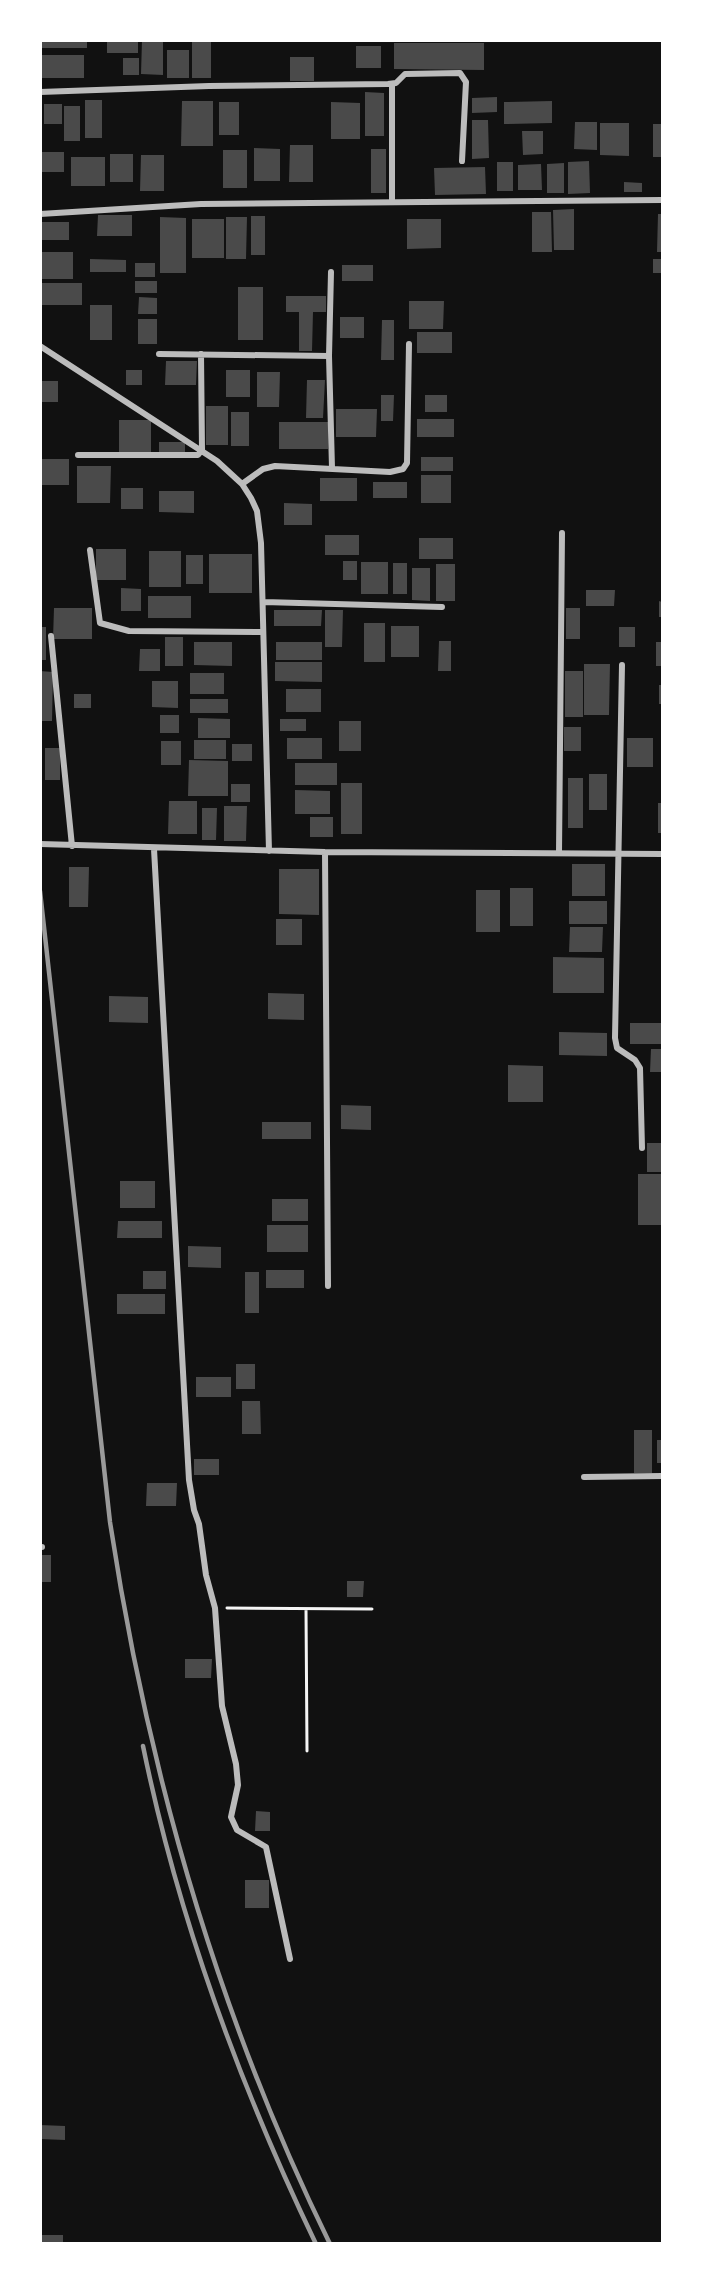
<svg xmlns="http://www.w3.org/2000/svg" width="703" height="2284" font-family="'Nunito Sans',sans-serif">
<rect width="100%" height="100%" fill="#111"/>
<path fill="#4a4a4a" d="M 40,40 L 87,40 L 87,48 L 40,48 Z
M 107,40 L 138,40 L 138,53 L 107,53 Z
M 142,40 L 163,40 L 163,75 L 141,74 Z
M 192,40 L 211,40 L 211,78 L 192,78 Z
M 394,43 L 484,43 L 484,70 L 394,69 Z
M 356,46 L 381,46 L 381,68 L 356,68 Z
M 167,50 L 189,50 L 189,78 L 167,78 Z
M 42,55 L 84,55 L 84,78 L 42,78 Z
M 290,57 L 314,57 L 314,81 L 290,81 Z
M 123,58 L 139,58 L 139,75 L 123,75 Z
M 365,92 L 384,93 L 384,136 L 365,136 Z
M 497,97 L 497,112 L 472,113 L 472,98 Z
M 85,100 L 102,100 L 102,138 L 85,138 Z
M 182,101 L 213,101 L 213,146 L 181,146 Z
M 552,101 L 552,123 L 504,124 L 504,102 Z
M 219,102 L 239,102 L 239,135 L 219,135 Z
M 331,102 L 360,103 L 360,139 L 331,139 Z
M 44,104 L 62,104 L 62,124 L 44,124 Z
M 64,106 L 80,106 L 80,141 L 64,141 Z
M 472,120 L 488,120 L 489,158 L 472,159 Z
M 575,122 L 597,122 L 597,150 L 574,149 Z
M 600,123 L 629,123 L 629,156 L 600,155 Z
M 653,124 L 662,124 L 662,157 L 653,157 Z
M 522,131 L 543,131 L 543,154 L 523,155 Z
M 290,145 L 313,145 L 313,182 L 289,182 Z
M 254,148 L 280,149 L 280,181 L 254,181 Z
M 371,149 L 386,149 L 386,193 L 371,193 Z
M 223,150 L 247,150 L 247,188 L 223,188 Z
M 40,152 L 64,152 L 64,172 L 40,172 Z
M 110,154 L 133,154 L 133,182 L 110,182 Z
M 141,155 L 164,155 L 164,191 L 140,191 Z
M 71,157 L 105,157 L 105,186 L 71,186 Z
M 589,161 L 590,193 L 568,194 L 568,162 Z
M 497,162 L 513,162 L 513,191 L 497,191 Z
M 564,163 L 564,193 L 547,193 L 547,164 Z
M 541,164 L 542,190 L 518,190 L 518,165 Z
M 485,167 L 486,194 L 435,195 L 434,168 Z
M 624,182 L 642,183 L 642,192 L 624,192 Z
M 574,209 L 574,250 L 554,250 L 553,210 Z
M 532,212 L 551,212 L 552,252 L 532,252 Z
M 658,214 L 662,214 L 662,252 L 657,252 Z
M 98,215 L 132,215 L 132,236 L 97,236 Z
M 251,216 L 265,216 L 265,255 L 251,255 Z
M 160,217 L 186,218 L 186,273 L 160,273 Z
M 226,217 L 247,217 L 246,259 L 226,259 Z
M 192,219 L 224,219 L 224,258 L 192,258 Z
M 407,219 L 441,219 L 441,248 L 407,249 Z
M 40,222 L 69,222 L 69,240 L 40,240 Z
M 40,252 L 73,252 L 73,279 L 40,279 Z
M 90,259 L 126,260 L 126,272 L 90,272 Z
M 653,259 L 662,259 L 662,273 L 653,273 Z
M 135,263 L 155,263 L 155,277 L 135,277 Z
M 342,265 L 373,265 L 373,281 L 342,281 Z
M 135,281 L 157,281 L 157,293 L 135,293 Z
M 40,283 L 82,283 L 82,305 L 40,305 Z
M 238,287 L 263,287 L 263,340 L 238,340 Z
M 286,296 L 326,296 L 326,312 L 313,312 L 312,351 L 299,351 L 299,312 L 286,312 Z
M 139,297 L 157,298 L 157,314 L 138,314 Z
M 409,301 L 444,301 L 443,329 L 409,329 Z
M 90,305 L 112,305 L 112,340 L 90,340 Z
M 340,317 L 364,317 L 364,338 L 340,338 Z
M 138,319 L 157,319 L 157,344 L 138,344 Z
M 382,320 L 394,320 L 394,360 L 381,360 Z
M 417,332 L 452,332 L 452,353 L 417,353 Z
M 166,361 L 197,361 L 196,385 L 165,385 Z
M 126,370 L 142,370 L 142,385 L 126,385 Z
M 226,370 L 250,370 L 250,397 L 226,397 Z
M 257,372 L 280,372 L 279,407 L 257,407 Z
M 307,380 L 325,380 L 323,418 L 306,418 Z
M 40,381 L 58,381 L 58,402 L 40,402 Z
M 381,395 L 394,395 L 393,421 L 381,421 Z
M 425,395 L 447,395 L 447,412 L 425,412 Z
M 206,406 L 228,406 L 228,445 L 206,445 Z
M 336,409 L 377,409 L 376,437 L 336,437 Z
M 231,412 L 249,412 L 249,446 L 231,446 Z
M 417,419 L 454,419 L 454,437 L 417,437 Z
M 119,420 L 151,420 L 151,452 L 119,452 Z
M 279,422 L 328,422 L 328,449 L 279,449 Z
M 159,442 L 185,442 L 185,454 L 159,454 Z
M 421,457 L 453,457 L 453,471 L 421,471 Z
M 40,459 L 69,459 L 69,485 L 40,485 Z
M 77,466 L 111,466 L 110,503 L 77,503 Z
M 421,475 L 451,475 L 451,503 L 421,503 Z
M 320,478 L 357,478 L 357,501 L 320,501 Z
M 373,482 L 407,482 L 407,498 L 373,498 Z
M 121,488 L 143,488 L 143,509 L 121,509 Z
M 159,491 L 194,491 L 194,513 L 159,512 Z
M 284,503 L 312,504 L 312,525 L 284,525 Z
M 325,535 L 359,535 L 359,555 L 325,555 Z
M 419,538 L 453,538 L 453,559 L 419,559 Z
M 96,549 L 126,549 L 126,580 L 96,580 Z
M 149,551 L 181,551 L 181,587 L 149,587 Z
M 209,554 L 252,554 L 252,593 L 209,593 Z
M 186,555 L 203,555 L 203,584 L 186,584 Z
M 343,561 L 357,561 L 357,580 L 343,580 Z
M 361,562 L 388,562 L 388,594 L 361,594 Z
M 393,563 L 407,563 L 407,594 L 393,594 Z
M 436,564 L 455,564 L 455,601 L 436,601 Z
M 412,568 L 430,568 L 430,601 L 412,600 Z
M 121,588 L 141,589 L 141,611 L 121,611 Z
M 586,590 L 615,590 L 614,606 L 586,606 Z
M 148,596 L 191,596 L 191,618 L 148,618 Z
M 659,601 L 662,602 L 662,617 L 659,617 Z
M 54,608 L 92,608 L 92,639 L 53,639 Z
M 566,608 L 580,608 L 580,639 L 566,639 Z
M 274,610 L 322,610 L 321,626 L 274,626 Z
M 325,610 L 343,610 L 342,647 L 325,647 Z
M 364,623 L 385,623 L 385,662 L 364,662 Z
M 391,626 L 419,626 L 419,657 L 391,657 Z
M 40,627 L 46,627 L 46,660 L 40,660 Z
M 619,627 L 635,627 L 635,647 L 619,647 Z
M 165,637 L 183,637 L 183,666 L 165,666 Z
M 439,641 L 451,641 L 451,671 L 438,671 Z
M 194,642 L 232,642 L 232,666 L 194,665 Z
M 276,642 L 322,642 L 322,660 L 276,660 Z
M 656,642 L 662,642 L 662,666 L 656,666 Z
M 140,649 L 160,649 L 160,671 L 139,671 Z
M 275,662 L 322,662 L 322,682 L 275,681 Z
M 584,664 L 610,664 L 609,715 L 584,715 Z
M 40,671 L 53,672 L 52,721 L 40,721 Z
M 565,671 L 583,671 L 583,717 L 565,717 Z
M 190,673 L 224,673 L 224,694 L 190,694 Z
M 152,681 L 178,681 L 178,708 L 152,707 Z
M 659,685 L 662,685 L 662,704 L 659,704 Z
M 286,689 L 321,689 L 321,712 L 286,712 Z
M 74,694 L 91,694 L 91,708 L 74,708 Z
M 190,699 L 228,699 L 228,713 L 190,713 Z
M 160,715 L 179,715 L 179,733 L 160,733 Z
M 198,718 L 230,719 L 230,738 L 198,738 Z
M 280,719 L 306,719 L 306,731 L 280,731 Z
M 339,721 L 361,721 L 361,751 L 339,751 Z
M 564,727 L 581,727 L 581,751 L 564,751 Z
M 287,738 L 322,738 L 322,759 L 287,759 Z
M 627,738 L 653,738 L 653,767 L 627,767 Z
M 194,740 L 226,740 L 226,759 L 194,759 Z
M 161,741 L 181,741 L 181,765 L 161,765 Z
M 232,744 L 252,744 L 252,761 L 232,761 Z
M 45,748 L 60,748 L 60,780 L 45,780 Z
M 189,760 L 228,761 L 228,796 L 188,796 Z
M 295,763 L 337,763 L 337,785 L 295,785 Z
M 589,774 L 607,774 L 607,810 L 589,810 Z
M 568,778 L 583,778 L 583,828 L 568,828 Z
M 341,783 L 362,783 L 362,834 L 341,834 Z
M 231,784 L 250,784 L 250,802 L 231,802 Z
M 295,790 L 330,791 L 330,814 L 295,814 Z
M 169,801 L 197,801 L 197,834 L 168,834 Z
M 658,803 L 662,803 L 662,833 L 658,833 Z
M 224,806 L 247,806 L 246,841 L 224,841 Z
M 202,808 L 217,808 L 216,840 L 202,840 Z
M 310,817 L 333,817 L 333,837 L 310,837 Z
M 572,864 L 605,864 L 605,896 L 572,896 Z
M 69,867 L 89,867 L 88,907 L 69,907 Z
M 279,869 L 319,869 L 319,915 L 279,914 Z
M 510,888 L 533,888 L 533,926 L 510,926 Z
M 476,890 L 500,890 L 500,932 L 476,932 Z
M 569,901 L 607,901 L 607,924 L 569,924 Z
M 276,919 L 302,919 L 302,945 L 276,945 Z
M 570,927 L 603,927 L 602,952 L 569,952 Z
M 553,957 L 604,958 L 604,993 L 553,993 Z
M 268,993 L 304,994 L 304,1020 L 268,1019 Z
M 109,996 L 148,997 L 148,1023 L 109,1022 Z
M 630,1023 L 662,1023 L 662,1044 L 630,1044 Z
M 559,1032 L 607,1033 L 607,1056 L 559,1055 Z
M 651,1049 L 662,1049 L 662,1072 L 650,1072 Z
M 508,1065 L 543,1066 L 543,1102 L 508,1102 Z
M 341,1105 L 371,1106 L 371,1130 L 341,1129 Z
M 262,1122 L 311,1122 L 311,1139 L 262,1139 Z
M 647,1143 L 662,1143 L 662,1172 L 647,1172 Z
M 638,1174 L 662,1174 L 662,1225 L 638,1225 Z
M 120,1181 L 155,1181 L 155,1208 L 120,1208 Z
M 272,1199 L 308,1199 L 308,1221 L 272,1221 Z
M 118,1221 L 162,1221 L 162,1238 L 117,1238 Z
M 267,1225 L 308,1225 L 308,1252 L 267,1252 Z
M 188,1246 L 221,1247 L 221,1268 L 188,1267 Z
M 266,1270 L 304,1270 L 304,1288 L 266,1288 Z
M 143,1271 L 166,1271 L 166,1289 L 143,1289 Z
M 245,1272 L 259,1272 L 259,1313 L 245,1313 Z
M 117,1294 L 165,1294 L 165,1314 L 117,1314 Z
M 236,1364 L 255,1364 L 255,1389 L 236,1389 Z
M 196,1377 L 231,1377 L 231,1397 L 196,1397 Z
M 242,1401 L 260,1401 L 261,1434 L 242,1434 Z
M 634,1430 L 652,1430 L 652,1473 L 634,1473 Z
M 657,1440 L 662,1440 L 662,1463 L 657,1463 Z
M 194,1459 L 219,1459 L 219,1475 L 194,1475 Z
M 147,1483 L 177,1483 L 176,1506 L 146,1506 Z
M 40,1555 L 51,1555 L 51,1582 L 40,1582 Z
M 347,1581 L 364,1581 L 363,1597 L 347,1597 Z
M 185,1659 L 212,1659 L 211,1678 L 185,1678 Z
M 256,1811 L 270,1812 L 270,1831 L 255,1831 Z
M 245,1880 L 269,1880 L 269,1908 L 245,1908 Z
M 40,2125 L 65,2126 L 65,2140 L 40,2139 Z
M 40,2235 L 63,2235 L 63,2244 L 40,2244 Z"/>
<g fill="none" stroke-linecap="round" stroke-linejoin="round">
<path stroke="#f5f5f5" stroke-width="3" d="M 227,1608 L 372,1609
M 306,1609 L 307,1751"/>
<path stroke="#bcbcbc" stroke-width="6" d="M 40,92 L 209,86 L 388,84 L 396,83 L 405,74 L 460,73 L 466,82 L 462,161
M 392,202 L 392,84
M 40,214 L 201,204 L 662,200
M 40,346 L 217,461 L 242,484 L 251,498 L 257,511 L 261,543 L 269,851
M 159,354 L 329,356 L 331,272
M 329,356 L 332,468
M 78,455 L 198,455 L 202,450 L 201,354
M 242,484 L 263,469 L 275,466 L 390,472 L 403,469 L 407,463 L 409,344
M 90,550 L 100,623 L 129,631 L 263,632
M 264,602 L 442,607
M 51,636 L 72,846
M 622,665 L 615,1038 L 617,1048 L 635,1060 L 640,1068 L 642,1148
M 40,844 L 325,852 L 662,854
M 154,849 L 189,1480 L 194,1510 L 199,1524 L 206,1575 L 215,1608 L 222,1706 L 236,1764 L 238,1785 L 231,1817 L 237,1830 L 266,1847 L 290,1959
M 325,852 L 328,1286
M 559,853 L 562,533
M 584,1477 L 662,1476
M 40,1547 L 42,1547"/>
<path stroke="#9a9a9a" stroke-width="4.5" d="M 40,891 L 110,1522 C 148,1772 218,2016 330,2244
M 143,1746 C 178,1917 240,2086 316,2244"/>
</g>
<rect width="703" height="2284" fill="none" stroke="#ffffff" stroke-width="84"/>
</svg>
